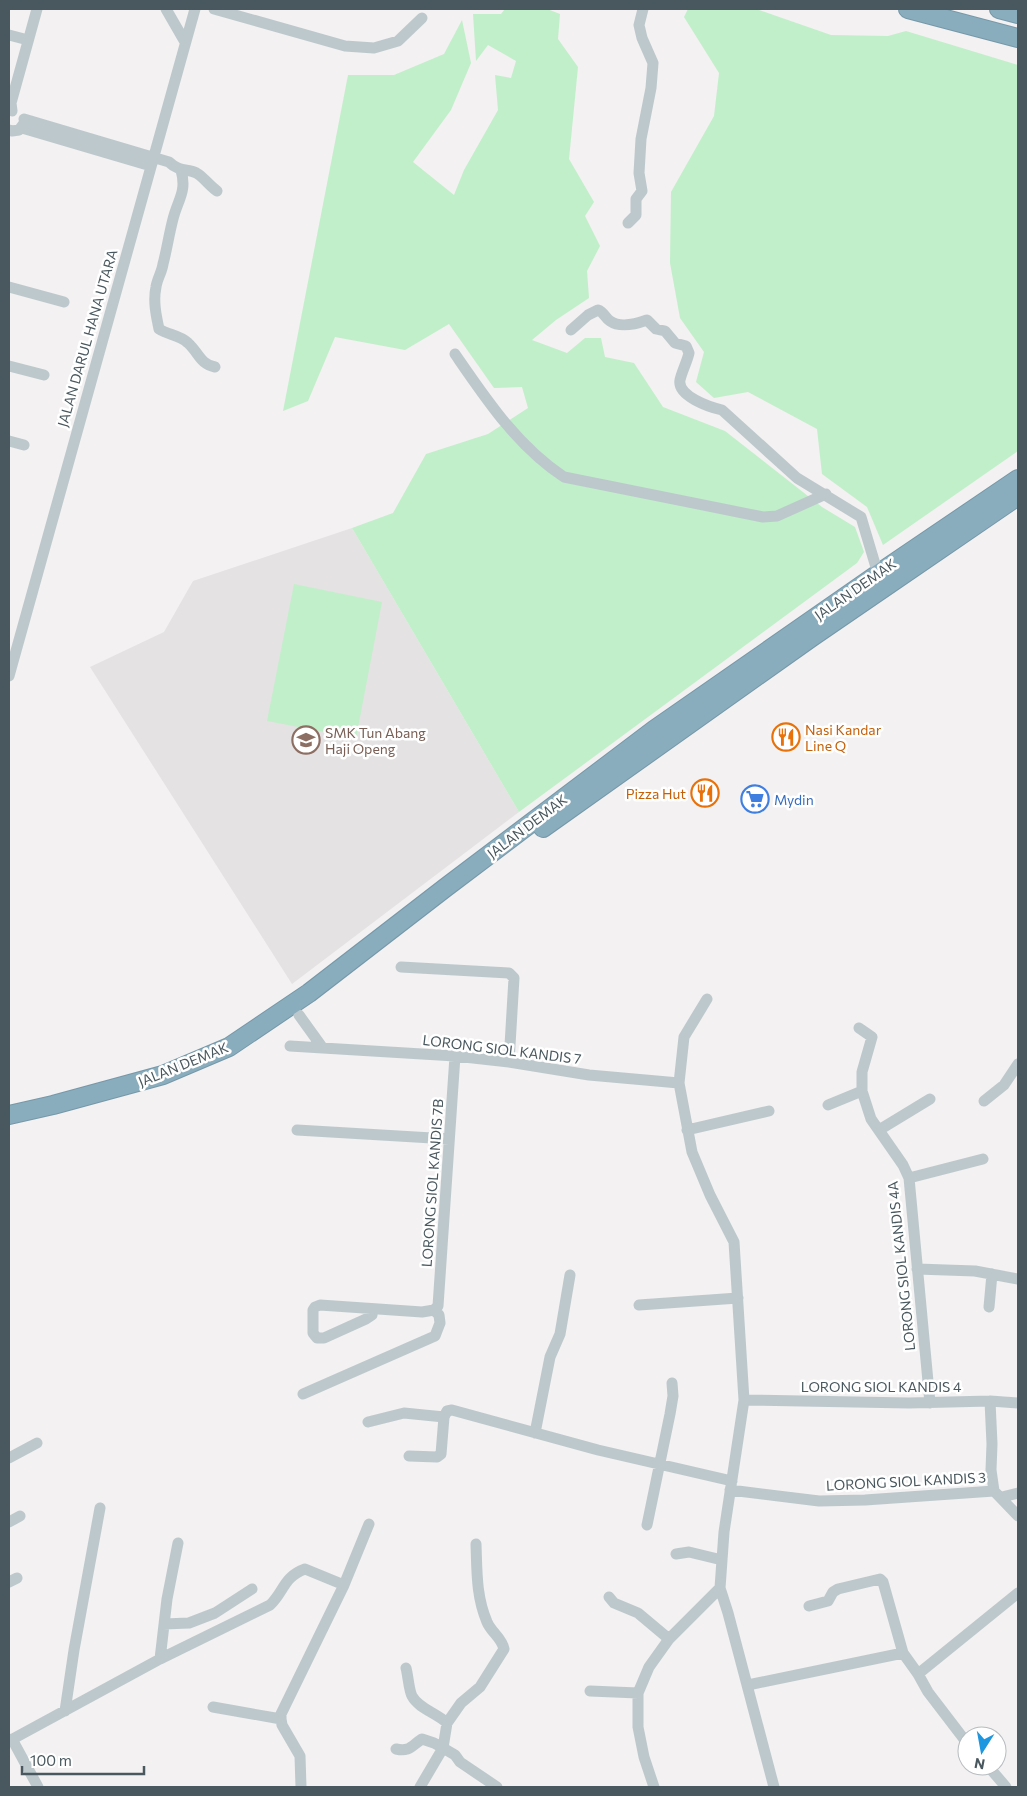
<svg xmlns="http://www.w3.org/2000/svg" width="1027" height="1796" font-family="Commissioner,sans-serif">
<rect width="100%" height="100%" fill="#f3f1f1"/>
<path fill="#e4e2e3" d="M 352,528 L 519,812 L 292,984 L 90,667 L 164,632 L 193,581 Z"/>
<path fill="#c1efca" d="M 505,9 L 547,9 L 560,14 L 558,39 L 578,67 L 569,159 L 594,202 L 585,216 L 600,246 L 587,271 L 589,298 L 556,320 L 532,340 L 567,353 L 585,338 L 601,338 L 605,357 L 634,363 L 663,407 L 725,431 L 822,507 L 855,527 L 864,552 L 857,563 L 519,812 L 352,528 L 393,513 L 426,454 L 488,434 L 528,408 L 522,387 L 494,388 L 449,324 L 405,350 L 335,337 L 308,401 L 283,411 L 348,75 L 394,75 L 444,54 L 462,20 L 471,63 L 451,110 L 413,162 L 454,195 L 464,170 L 498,110 L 495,75 L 511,78 L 516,61 L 488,45 L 476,61 L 473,14 L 501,14 Z
M 688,9 L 756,9 L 831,35 L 888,36 L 906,31 L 1018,65 L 1018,451 L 883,545 L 867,507 L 822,474 L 817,429 L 748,392 L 714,398 L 696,382 L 704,352 L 680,318 L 670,263 L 671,192 L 714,116 L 719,73 L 684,17 Z
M 294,584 L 382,602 L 356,738 L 267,721 Z"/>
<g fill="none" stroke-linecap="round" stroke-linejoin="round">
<g stroke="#7598a9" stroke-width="20">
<path id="highway" d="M 908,9 L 1018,38
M 999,9 L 1018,14
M 543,828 L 812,637 L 1018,496
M 9,1115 L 53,1105 L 163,1075 L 229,1047 L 309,993 L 445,888 L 654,730 L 878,574 L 1018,479"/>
</g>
<path stroke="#bdc8cd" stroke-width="11" d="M 166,9 L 185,42
M 214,9 L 345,46 L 374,48 L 398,41 L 422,18
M 9,35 L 28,40
M 12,111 L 11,103 L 37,9
M 24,119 L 169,162 C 180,173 189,168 198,174 C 205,179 210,186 217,191
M 22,128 L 151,166
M 9,130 L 12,131 L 19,130 L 25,122
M 181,170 C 187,192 178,199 173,219 C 169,234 167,249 163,264 C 162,272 157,279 156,287 C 153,301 156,315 159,329 C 168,335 180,335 188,343 C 199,353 200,364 215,367
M 628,223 L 636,215 L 636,199 L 642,191 L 639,173 L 641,139 L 651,88 L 653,63 L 642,38 L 639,25 L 643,9
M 9,287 L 64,302
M 571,330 L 588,315 L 598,310 C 604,312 605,318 610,321 C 620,328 636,324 647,320 L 656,329 L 665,331 L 675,343 L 686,346 L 689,353 C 687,362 682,371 680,380 C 677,396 709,407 722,410 L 797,478 L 861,517 L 878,574
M 455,354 C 486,399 517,446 564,477 L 763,517 L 777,516 L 826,494
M 9,366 L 44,375
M 9,441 L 24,445
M 9,676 L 195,9
M 401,967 L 509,973 L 514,978 L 509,1062
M 707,999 L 684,1037 L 679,1083 L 692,1152 L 710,1195 L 734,1242 L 744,1400 L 724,1532 L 720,1588 L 728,1613 L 774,1787
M 299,1015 L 322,1047
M 859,1028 L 872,1037 L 862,1072 L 862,1091 L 871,1119 L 903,1165 L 909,1178 L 930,1403
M 290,1046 L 455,1056 L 509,1062 L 589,1075 L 679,1083
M 984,1101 L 1004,1085 L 1018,1064
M 828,1105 L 862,1091
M 297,1130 L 449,1139
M 687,1130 L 769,1111
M 879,1130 L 930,1099
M 909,1178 L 983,1159
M 917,1269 L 975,1271 L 1018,1279
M 639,1305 L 738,1298
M 989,1307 L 992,1274
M 373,1309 L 372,1315 L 366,1319 L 324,1338 L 317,1338 L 313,1333 L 313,1310 L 315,1307 L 320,1305 L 422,1312 L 434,1310
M 434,1310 L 438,1306 L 455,1056
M 303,1394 L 435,1336 L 440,1323 L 439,1315 L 434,1310
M 744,1400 L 909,1403 L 990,1401 L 1018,1403
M 990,1401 L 992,1444 L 991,1470 L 994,1491 L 1018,1516
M 368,1422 L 404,1413 L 444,1417
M 535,1433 L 550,1357 L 560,1334 L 570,1275
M 409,1456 L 437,1457 L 441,1454 L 444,1417 L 447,1411 L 452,1410 L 598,1450 L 732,1481
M 9,1458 L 37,1443
M 730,1490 L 819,1501 L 865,1500 L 994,1491
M 1002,1497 L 1018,1493
M 9,1522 L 20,1516
M 647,1525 L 670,1414 L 673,1396 L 672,1383
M 476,1544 C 477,1571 476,1596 487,1622 C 491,1632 502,1638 504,1649 L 480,1687 L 461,1703 L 447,1723 L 443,1748 L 455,1755 L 460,1762 L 497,1787
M 676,1554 L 689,1552 L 722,1560
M 9,1582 L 17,1578
M 609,1597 L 614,1603 L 638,1613 L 669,1639
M 809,1606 L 828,1601 L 833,1592 L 838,1589 L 880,1579 L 883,1582 L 903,1653
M 164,1624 L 189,1623 L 215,1613 L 252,1589
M 160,1659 L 167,1599 L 178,1543
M 406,1668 C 408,1675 409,1691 412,1696 C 419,1709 437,1713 447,1723
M 918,1674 L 1018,1593
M 748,1685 L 903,1653 L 918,1674 L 928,1692 L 967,1743
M 590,1691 L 638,1693
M 213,1707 L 281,1719 L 282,1725 L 300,1756 L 301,1787
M 65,1711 L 74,1650 L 100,1508
M 281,1719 L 281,1714 L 344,1585 L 369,1524
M 12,1739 L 38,1787
M 9,1741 L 160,1659 L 270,1605 C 284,1592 283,1577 305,1569 L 344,1585
M 396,1749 C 410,1752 411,1746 422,1739 L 434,1743 L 443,1748 L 420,1787
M 988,1766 L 1006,1787
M 654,1787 L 644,1757 L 638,1727 L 638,1693 L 649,1667 L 669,1639 L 720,1588"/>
<use href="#highway" stroke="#8aadbe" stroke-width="18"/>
</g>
<defs>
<g id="restaurant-ring" transform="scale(1.4375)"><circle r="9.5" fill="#fff" stroke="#e8710a" stroke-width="1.5"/><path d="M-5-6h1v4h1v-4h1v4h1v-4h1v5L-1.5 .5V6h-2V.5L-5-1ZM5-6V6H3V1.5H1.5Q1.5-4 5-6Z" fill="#e8710a"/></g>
<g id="school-ring" transform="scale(1.4375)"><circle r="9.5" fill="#fff" stroke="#8d6e63" stroke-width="1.5"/><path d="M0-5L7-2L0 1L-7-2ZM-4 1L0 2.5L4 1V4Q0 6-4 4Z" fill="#8d6e63"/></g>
<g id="supermarket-ring" transform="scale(1.4375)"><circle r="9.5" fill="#fff" stroke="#3f7fe0" stroke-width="1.5"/><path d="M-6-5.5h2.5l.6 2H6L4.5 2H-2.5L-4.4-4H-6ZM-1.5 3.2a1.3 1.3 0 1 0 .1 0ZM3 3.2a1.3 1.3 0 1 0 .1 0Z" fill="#3f7fe0"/></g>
</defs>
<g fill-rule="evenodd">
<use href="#restaurant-ring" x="786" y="737"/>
<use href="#school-ring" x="306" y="740"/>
<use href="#restaurant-ring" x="705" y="793"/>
<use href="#supermarket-ring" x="755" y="799"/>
</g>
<g text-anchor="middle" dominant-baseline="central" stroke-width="5" stroke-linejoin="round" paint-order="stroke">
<g font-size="14" fill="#49585e" stroke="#fff">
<text transform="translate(87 338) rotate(-74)">JALAN DARUL HANA UTARA</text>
<text transform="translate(855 589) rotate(-35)">JALAN DEMAK</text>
<text transform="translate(527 826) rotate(-37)">JALAN DEMAK</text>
<text transform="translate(502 1049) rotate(7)">LORONG SIOL KANDIS 7</text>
<text transform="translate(183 1064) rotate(-22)">JALAN DEMAK</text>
<text transform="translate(432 1183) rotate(-86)">LORONG SIOL KANDIS 7B</text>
<text transform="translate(901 1266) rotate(-96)">LORONG SIOL KANDIS 4A</text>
<text x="881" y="1386">LORONG SIOL KANDIS 4</text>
<text transform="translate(906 1481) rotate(-3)">LORONG SIOL KANDIS 3</text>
</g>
<g font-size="14" fill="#c56008" stroke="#fff" text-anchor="start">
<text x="805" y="729">Nasi Kandar<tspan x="805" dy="16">Line Q</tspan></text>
<text x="686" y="793" text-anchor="end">Pizza Hut</text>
</g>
<g font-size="14" fill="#785e54" stroke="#fff" text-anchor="start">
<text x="325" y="732">SMK Tun Abang<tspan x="325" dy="16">Haji Openg</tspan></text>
</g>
<g font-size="14" fill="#366cbe" stroke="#fff" text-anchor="start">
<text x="774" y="799">Mydin</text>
</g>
</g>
<rect width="1027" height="1796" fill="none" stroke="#49585e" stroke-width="20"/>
<g transform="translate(982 1751) rotate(191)"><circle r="24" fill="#ffffff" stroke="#b6bcbf"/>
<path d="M0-4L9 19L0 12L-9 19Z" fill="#1e96e0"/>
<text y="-8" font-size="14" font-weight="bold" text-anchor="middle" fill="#49585e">N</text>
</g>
<path d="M22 1766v8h122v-8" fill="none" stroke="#49585e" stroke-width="2.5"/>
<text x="30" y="1766" font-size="15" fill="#49585e" stroke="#ffffff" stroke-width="4" paint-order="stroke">100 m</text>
</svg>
